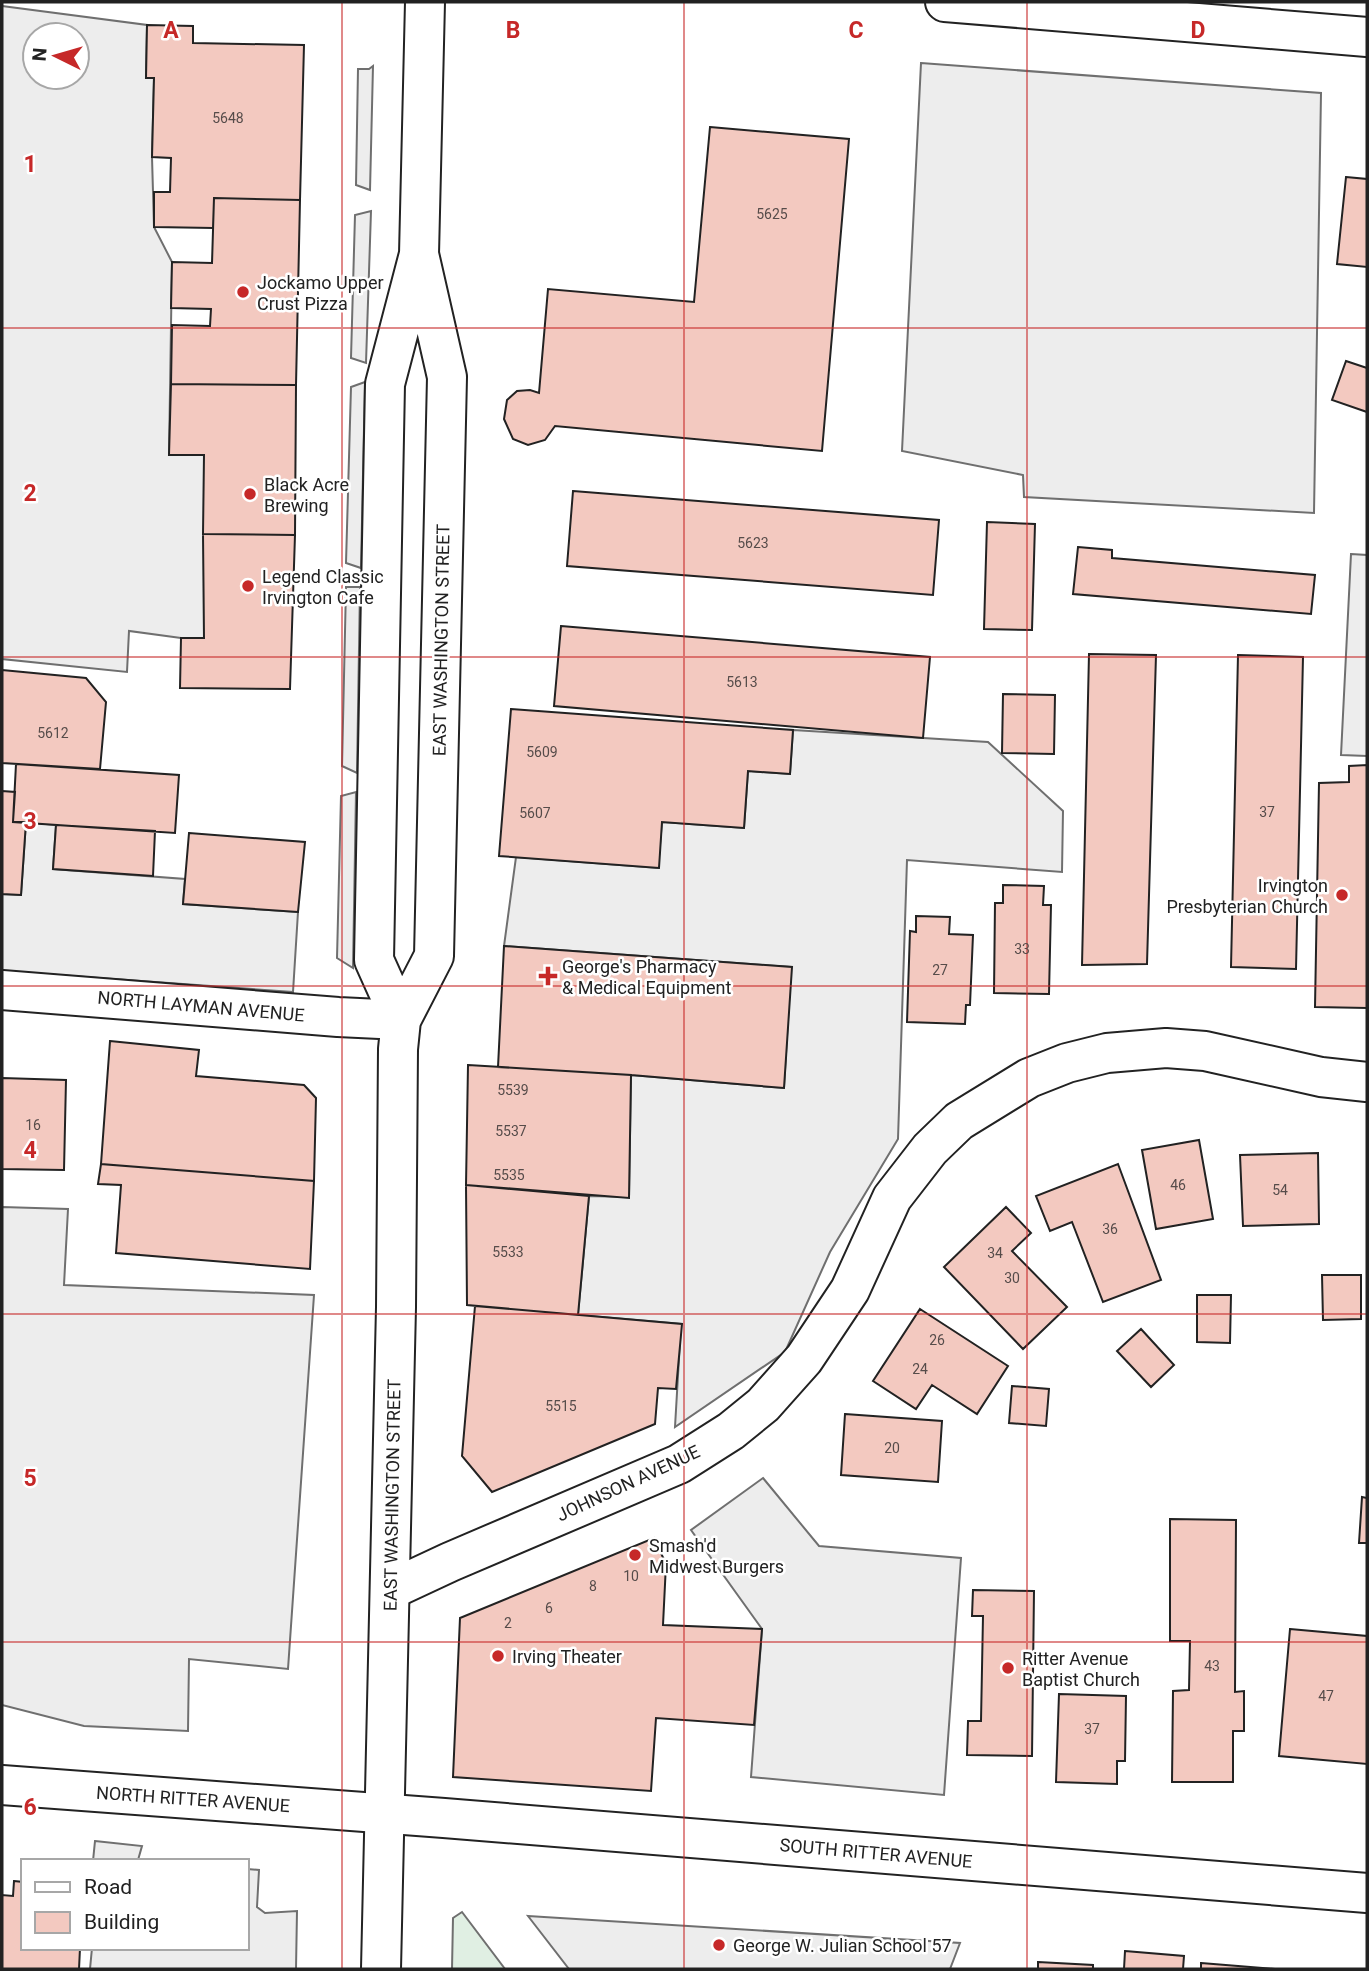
<svg xmlns="http://www.w3.org/2000/svg" width="1369" height="1971" font-family="Roboto,sans-serif">
<rect width="100%" height="100%" fill="#fff"/>
<path fill="#e0efe3" stroke="#6f6f6f" stroke-width="2" d="M 462,1912 L 505,1969 L 452,1969 L 453,1918 Z"/>
<path fill="#ededed" stroke="#6f6f6f" stroke-width="2" fill-rule="evenodd" d="M 2,6 L 147,25 L 146,77 L 154,78 L 152,157 L 154,227 L 172,262 L 169,454 L 204,455 L 204,638 L 181,638 L 129,631 L 127,672 L 2,659 ZM 35,35 L 77,35 L 77,77 L 35,77 Z
M 921,63 L 1321,93 L 1314,513 L 1024,497 L 1023,475 L 902,451 Z
M 373,66 L 370,190 L 356,185 L 358,69 L 369,69 Z
M 371,211 L 366,363 L 351,358 L 355,215 Z
M 365,382 L 361,568 L 346,563 L 351,387 Z
M 1351,554 L 1367,555 L 1367,756 L 1341,755 Z
M 346,587 L 360,587 L 357,773 L 342,766 Z
M 793,730 L 988,742 L 1063,811 L 1062,872 L 907,860 L 898,1139 L 830,1252 L 785,1352 L 675,1427 L 681,1324 L 578,1315 L 589,1196 L 629,1197 L 631,1075 L 784,1088 L 791,967 L 504,946 L 516,857 L 658,868 L 662,822 L 744,828 L 748,771 L 790,774 Z
M 356,792 L 353,968 L 337,958 L 341,796 Z
M 26,822 L 56,825 L 53,869 L 185,879 L 183,904 L 298,912 L 293,992 L 2,971 L 2,894 L 21,895 Z
M 2,1207 L 68,1209 L 64,1285 L 314,1295 L 288,1669 L 189,1659 L 188,1731 L 84,1726 L 2,1705 Z
M 763,1478 L 819,1546 L 961,1558 L 944,1795 L 751,1777 L 762,1629 L 691,1530 Z
M 95,1841 L 142,1846 L 138,1860 L 141,1861 L 93,1861 Z
M 247,1869 L 259,1870 L 257,1907 L 265,1913 L 297,1911 L 296,1969 L 90,1969 L 92,1948 L 247,1948 Z
M 528,1916 L 960,1943 L 950,1969 L 569,1969 Z"/>
<path fill="#f3c9c0" stroke="#222" stroke-width="2" d="M 147,25 L 193,26 L 193,43 L 304,45 L 300,200 L 214,198 L 213,228 L 154,227 L 154,192 L 170,192 L 171,158 L 152,157 L 154,78 L 146,78 Z
M 710,127 L 849,139 L 822,451 L 555,426 L 545,440 L 528,445 L 513,439 L 504,419 L 507,400 L 517,391 L 530,390 L 539,393 L 548,289 L 694,302 Z
M 1346,177 L 1367,179 L 1367,267 L 1337,264 Z
M 214,198 L 300,200 L 296,385 L 171,384 L 172,325 L 210,326 L 211,309 L 171,308 L 172,262 L 212,263 Z
M 1346,361 L 1367,368 L 1367,412 L 1332,400 Z
M 171,384 L 296,385 L 295,535 L 203,534 L 204,455 L 169,455 Z
M 573,491 L 939,520 L 933,595 L 567,566 Z
M 987,522 L 1035,524 L 1032,630 L 984,629 Z
M 203,534 L 295,535 L 290,689 L 180,688 L 181,638 L 204,638 Z
M 1078,547 L 1112,550 L 1112,558 L 1315,575 L 1311,614 L 1073,594 Z
M 561,626 L 930,657 L 923,738 L 554,706 Z
M 1089,654 L 1156,655 L 1147,964 L 1082,965 Z
M 1238,655 L 1303,657 L 1296,969 L 1231,967 Z
M 2,670 L 86,678 L 106,702 L 100,769 L 2,763 Z
M 1003,694 L 1055,695 L 1054,754 L 1002,753 Z
M 511,709 L 793,730 L 790,774 L 748,771 L 744,828 L 662,822 L 659,868 L 499,856 Z
M 16,764 L 179,775 L 175,833 L 13,822 Z
M 1367,765 L 1367,1008 L 1315,1007 L 1319,783 L 1349,782 L 1349,766 Z
M 2,791 L 15,792 L 13,822 L 26,822 L 21,895 L 2,894 Z
M 56,825 L 155,831 L 153,876 L 53,869 Z
M 189,833 L 305,842 L 298,912 L 183,904 Z
M 1003,885 L 1044,886 L 1043,905 L 1051,905 L 1049,994 L 994,993 L 995,903 L 1003,903 Z
M 916,916 L 950,917 L 949,934 L 973,935 L 970,1005 L 966,1005 L 965,1024 L 907,1022 L 910,931 L 916,932 Z
M 504,946 L 792,967 L 784,1088 L 631,1075 L 498,1067 Z
M 110,1041 L 199,1050 L 196,1076 L 304,1085 L 316,1098 L 314,1181 L 101,1164 Z
M 468,1065 L 631,1075 L 629,1198 L 466,1185 Z
M 2,1078 L 66,1080 L 64,1170 L 2,1169 Z
M 1199,1140 L 1213,1219 L 1156,1229 L 1142,1150 Z
M 1318,1153 L 1319,1224 L 1243,1226 L 1240,1155 Z
M 101,1164 L 314,1181 L 310,1269 L 116,1253 L 121,1185 L 98,1184 Z
M 1118,1164 L 1161,1280 L 1103,1302 L 1072,1222 L 1050,1231 L 1036,1196 Z
M 466,1185 L 589,1196 L 578,1315 L 467,1305 Z
M 1006,1207 L 1031,1233 L 1012,1251 L 1067,1307 L 1023,1349 L 944,1267 Z
M 1322,1275 L 1361,1275 L 1361,1319 L 1323,1320 Z
M 1197,1295 L 1231,1295 L 1230,1343 L 1197,1342 Z
M 475,1306 L 682,1324 L 676,1389 L 658,1388 L 655,1424 L 492,1492 L 462,1456 Z
M 920,1309 L 1008,1366 L 977,1414 L 932,1385 L 916,1409 L 873,1381 Z
M 1141,1329 L 1174,1365 L 1151,1387 L 1117,1351 Z
M 1012,1386 L 1049,1389 L 1046,1426 L 1009,1423 Z
M 845,1414 L 942,1421 L 938,1482 L 841,1475 Z
M 1362,1497 L 1367,1498 L 1367,1543 L 1359,1543 Z
M 1170,1519 L 1236,1520 L 1235,1692 L 1244,1691 L 1244,1731 L 1233,1731 L 1233,1782 L 1172,1782 L 1173,1691 L 1189,1690 L 1190,1641 L 1170,1641 Z
M 654,1538 L 666,1564 L 663,1625 L 762,1629 L 754,1725 L 656,1718 L 651,1791 L 453,1777 L 460,1618 Z
M 973,1590 L 1034,1591 L 1032,1756 L 967,1755 L 968,1721 L 981,1721 L 983,1616 L 972,1616 Z
M 1290,1629 L 1367,1636 L 1367,1764 L 1279,1756 Z
M 1059,1694 L 1126,1696 L 1125,1761 L 1117,1761 L 1117,1784 L 1056,1782 Z
M 14,1881 L 23,1882 L 23,1948 L 80,1948 L 79,1969 L 2,1969 L 2,1895 L 13,1896 Z
M 1125,1951 L 1184,1956 L 1183,1969 L 1124,1969 Z
M 1038,1962 L 1093,1965 L 1093,1969 L 1038,1969 Z
M 1201,1963 L 1275,1969 L 1201,1969 Z"/>
<g fill="none" stroke-linecap="round" stroke-linejoin="round">
<g stroke="#222" stroke-width="42">
<path id="street" d="M 945,2 L 1367,37
M 2,990 L 338,1017 L 401,1020
M 390,1590 L 450,1562 L 679,1464 L 731,1431 L 763,1405 L 804,1359 L 850,1290 L 892,1198 L 930,1149 L 959,1121 L 1029,1078 L 1067,1063 L 1107,1053 L 1166,1048 L 1205,1051 L 1321,1077 L 1367,1082"/>
</g>
<g stroke="#222" stroke-width="42">
<path id="secondary" d="M 2,1785 L 444,1818 L 1367,1893"/>
</g>
<g stroke="#222" stroke-width="42">
<path id="primary" d="M 401,1020 L 374,960 L 385,384 L 419,254 L 425,2
M 381,1969 L 396,1307 L 398,1049 L 401,1020 L 434,956 L 447,377 L 419,254"/>
</g>
<use href="#street" stroke="#fff" stroke-width="38"/>
<use href="#secondary" stroke="#fff" stroke-width="38"/>
<use href="#primary" stroke="#fff" stroke-width="38"/>
</g>
<path fill="none" stroke="#c62828" stroke-width="2" stroke-opacity="0.55" d="M 342,2 L 342,1969M 684,2 L 684,1969M 1027,2 L 1027,1969M 2,328 L 1367,328M 2,657 L 1367,657M 2,986 L 1367,986M 2,1314 L 1367,1314M 2,1642 L 1367,1642"/>
<g fill="#c62828" stroke="#fff" stroke-width="2.5">
<circle cx="243" cy="292" r="7"/>
<circle cx="250" cy="494" r="7"/>
<circle cx="248" cy="586" r="7"/>
<circle cx="1342" cy="895" r="7"/>
<path d="M544.5 965.5h7v7h7v7h-7v7h-7v-7h-7v-7h7z"/>
<circle cx="635" cy="1555" r="7"/>
<circle cx="498" cy="1656" r="7"/>
<circle cx="1008" cy="1668" r="7"/>
<circle cx="719" cy="1945" r="7"/>
</g>
<g text-anchor="middle" dominant-baseline="central" stroke-width="5" stroke-linejoin="round" paint-order="stroke">
<g font-size="14" fill="#564c4a">
<text x="228" y="118">5648</text>
<text x="772" y="214">5625</text>
<text x="753" y="543">5623</text>
<text x="742" y="682">5613</text>
<text x="53" y="733">5612</text>
<text x="542" y="752">5609</text>
<text x="1267" y="812">37</text>
<text x="535" y="813">5607</text>
<text x="1022" y="949">33</text>
<text x="940" y="970">27</text>
<text x="513" y="1090">5539</text>
<text x="33" y="1125">16</text>
<text x="511" y="1131">5537</text>
<text x="509" y="1175">5535</text>
<text x="1178" y="1185">46</text>
<text x="1280" y="1190">54</text>
<text x="1110" y="1229">36</text>
<text x="508" y="1252">5533</text>
<text x="995" y="1253">34</text>
<text x="1012" y="1278">30</text>
<text x="937" y="1340">26</text>
<text x="920" y="1369">24</text>
<text x="561" y="1406">5515</text>
<text x="892" y="1448">20</text>
<text x="631" y="1576">10</text>
<text x="593" y="1586">8</text>
<text x="549" y="1608">6</text>
<text x="508" y="1623">2</text>
<text x="1212" y="1666">43</text>
<text x="1326" y="1696">47</text>
<text x="1092" y="1729">37</text>
</g>
<g font-size="18" fill="#222" stroke="#fff" text-anchor="start">
<text x="257" y="282">Jockamo Upper<tspan x="257" dy="21">Crust Pizza</tspan></text>
<text x="264" y="484">Black Acre<tspan x="264" dy="21">Brewing</tspan></text>
<text x="262" y="576">Legend Classic<tspan x="262" dy="21">Irvington Cafe</tspan></text>
<text x="1328" y="885" text-anchor="end">Irvington<tspan x="1328" dy="21">Presbyterian Church</tspan></text>
<text x="562" y="966">George's Pharmacy<tspan x="562" dy="21">&amp; Medical Equipment</tspan></text>
<text x="649" y="1545">Smash'd<tspan x="649" dy="21">Midwest Burgers</tspan></text>
<text x="512" y="1656">Irving Theater</text>
<text x="1022" y="1658">Ritter Avenue<tspan x="1022" dy="21">Baptist Church</tspan></text>
<text x="733" y="1945">George W. Julian School 57</text>
</g>
<g font-size="18" fill="#222" stroke="#fff">
<text transform="translate(441 640) rotate(-89)">EAST WASHINGTON STREET</text>
<text transform="translate(201 1006) rotate(5)">NORTH LAYMAN AVENUE</text>
<text transform="translate(628 1483) rotate(-25)">JOHNSON AVENUE</text>
<text transform="translate(392 1495) rotate(-89)">EAST WASHINGTON STREET</text>
<text transform="translate(193 1799) rotate(4)">NORTH RITTER AVENUE</text>
<text transform="translate(876 1853) rotate(5)">SOUTH RITTER AVENUE</text>
</g>
</g>
<g font-size="23" text-anchor="middle" font-weight="bold" fill="#c62828" stroke="#fff" stroke-width="5" stroke-linejoin="round" paint-order="stroke">
<text x="171" y="38">A</text>
<text x="513" y="38">B</text>
<text x="856" y="38">C</text>
<text x="1198" y="38">D</text>
<text x="30" y="172">1</text>
<text x="30" y="501">2</text>
<text x="30" y="829">3</text>
<text x="30" y="1158">4</text>
<text x="30" y="1486">5</text>
<text x="30" y="1815">6</text>
</g>
<rect width="1369" height="1971" fill="none" stroke="#222222" stroke-width="7"/>
<rect x="21" y="1859" width="228" height="91" fill="#ffffff" stroke="#a7a7a7" stroke-width="2"/>
<rect x="35" y="1882" width="35" height="10" fill="#ffffff" stroke="#a7a7a7" stroke-width="2"/>
<text x="84" y="1894" font-size="21" fill="#222222">Road</text>
<rect x="35" y="1912" width="35" height="21" fill="#f3c9c0" stroke="#a7a7a7" stroke-width="2"/>
<text x="84" y="1929" font-size="21" fill="#222222">Building</text>
<g transform="translate(56 56) rotate(275)"><circle r="33" fill="#ffffff" stroke="#a7a7a7" stroke-width="2"/>
<path d="M0-5L12 26L0 18L-12 26Z" fill="#c62828"/>
<text y="-10" font-size="19" font-weight="bold" text-anchor="middle" fill="#222222">N</text>
</g>
</svg>
